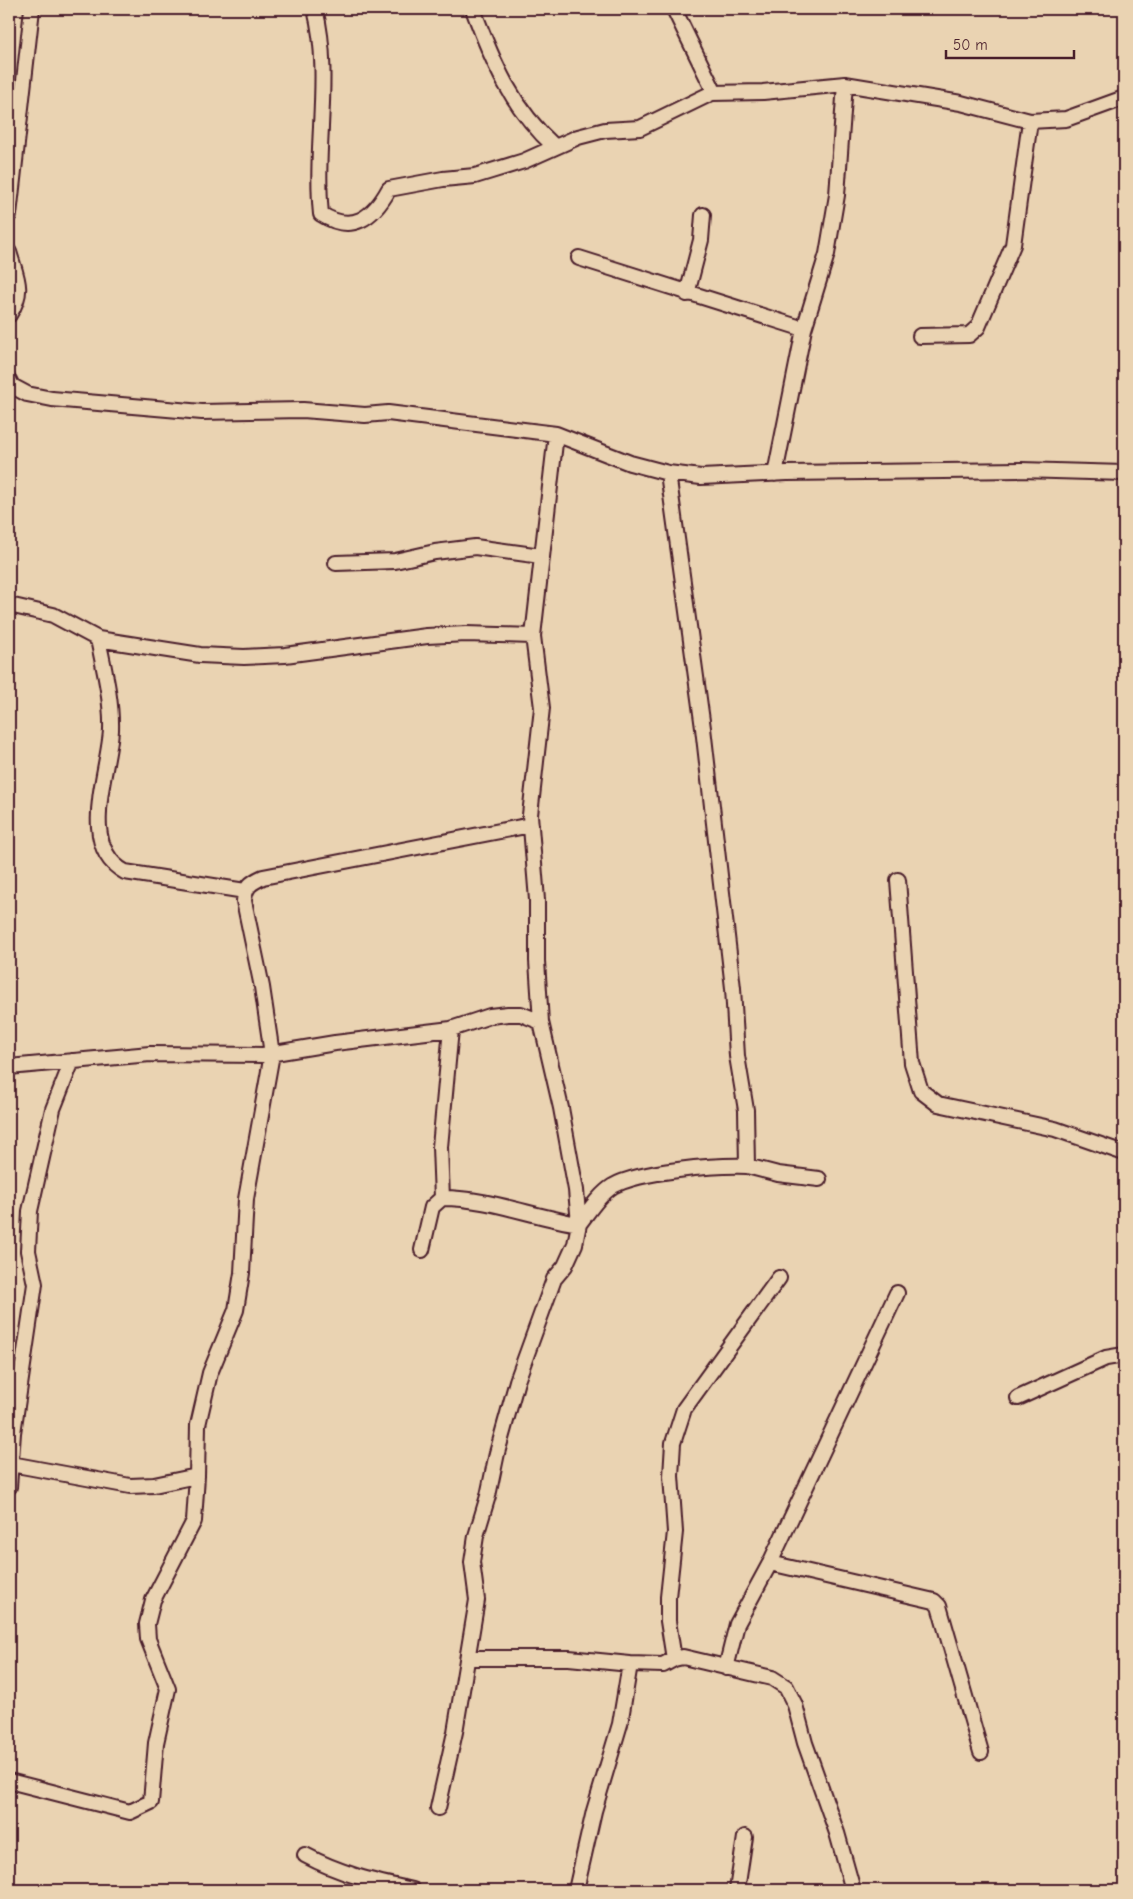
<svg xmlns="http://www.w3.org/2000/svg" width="1133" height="1899" font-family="'Comic Neue',sans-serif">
<rect width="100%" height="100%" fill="#ead3b2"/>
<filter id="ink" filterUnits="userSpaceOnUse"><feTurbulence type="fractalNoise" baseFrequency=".02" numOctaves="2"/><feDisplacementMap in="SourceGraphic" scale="10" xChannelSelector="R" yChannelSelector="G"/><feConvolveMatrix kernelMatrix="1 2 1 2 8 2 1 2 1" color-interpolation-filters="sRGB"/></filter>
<g filter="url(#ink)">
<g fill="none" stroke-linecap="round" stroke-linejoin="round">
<g stroke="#4a1f2b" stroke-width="18">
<path id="street" d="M 315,9 C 332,75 314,146 321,214 C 352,234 373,218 389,189 L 443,179 L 475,176 L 524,161 L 578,137 L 605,130 L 640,128 L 712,93 L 763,92 L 845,84 L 961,103 L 1030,121 L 1066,119 L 1124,98
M 473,9 C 493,63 512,108 555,147
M 674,9 L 712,87 L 712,93
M 9,215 L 32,9
M 9,252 C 17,279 25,290 9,315
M 579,258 L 804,329
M 687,294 L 701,240 L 703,215
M 920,336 L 969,335 L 978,327 L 1013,245 L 1030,121
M 9,380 L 12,386 L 27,394 L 52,399 L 202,412 L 303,410 L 365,415 L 388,413 L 556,434 L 630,463 L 668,473 L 701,477 L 787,473 L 1021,470 L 1124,473
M 775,474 L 804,329 L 827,254 L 837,195 L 845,84
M 336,563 L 395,561 L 435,552 L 475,547 L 541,556
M 9,605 L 53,615 L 98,639 L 200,655 L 244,657 L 285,655 L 427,636 L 466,634 L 533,636
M 98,639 C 104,669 112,700 111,730 C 109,771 77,846 125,872 L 245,891
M 898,880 L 912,1063 L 921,1091 L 938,1104 L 1055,1129 L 1124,1153
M 9,1067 L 150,1054 L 263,1055 L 335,1043 L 451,1029 L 490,1016 L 508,1014 L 521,1014 L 541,1022
M 747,1166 L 778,1174 L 819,1179
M 442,1198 L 440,1147 L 451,1029
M 422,1250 L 432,1207 L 442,1198 C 489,1198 533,1217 579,1224 C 589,1211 599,1195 613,1186 C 640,1171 715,1165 747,1166 L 746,1110 L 737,1056 L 733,988 L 703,728 L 668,473
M 1018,1398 L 1106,1358 L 1124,1355
M 11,1464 L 130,1486 L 154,1485 L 197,1476
M 9,1487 L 13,1433 L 35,1284 L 28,1251 L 30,1211 L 53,1109 L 72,1061
M 770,1563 L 934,1601 L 939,1606 L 981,1752
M 468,1658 L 569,1658 L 630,1664
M 674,1659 L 668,1621 L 668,1597 L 675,1532 L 671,1476 L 673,1443 L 684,1409 L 779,1278
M 726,1668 L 737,1624 L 770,1563 L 897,1293
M 9,1781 L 130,1812 L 151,1802 L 156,1743 L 168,1689 L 148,1639 L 147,1624 L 153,1600 L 194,1521 L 197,1476 L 198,1425 L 210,1373 L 236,1310 L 242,1273 L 246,1199 L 272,1054 L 262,987 L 244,901 C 245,887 250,883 263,877 L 531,825
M 438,1808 L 455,1732 L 477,1600 L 472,1562 L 476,1536 L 488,1496 L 497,1453 L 517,1381 L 554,1279 L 565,1266 L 575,1244 L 579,1224 L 576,1190 L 561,1108 L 541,1022 L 537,961 L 537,900 L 530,815 L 542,708 L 533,636 L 556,434
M 305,1855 C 340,1874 375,1882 413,1890
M 576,1890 L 594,1811 L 620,1724 L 630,1664 L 663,1665 L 674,1659 L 683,1657 L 772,1678 L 786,1687 L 795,1705 L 805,1743 L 837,1833 L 853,1890
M 737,1890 L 745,1837"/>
</g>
<use href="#street" stroke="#ead3b2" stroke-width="14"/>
</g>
</g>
<rect width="1133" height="1899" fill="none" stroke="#ead3b2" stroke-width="30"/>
<rect x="15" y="15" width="1103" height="1869" fill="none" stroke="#4a1f2b" stroke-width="2" filter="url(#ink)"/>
<path d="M946 50v8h128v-8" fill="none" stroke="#4a1f2b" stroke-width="2.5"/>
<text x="953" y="50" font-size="15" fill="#4a1f2b" stroke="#ead3b2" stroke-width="4" paint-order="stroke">50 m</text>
</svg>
